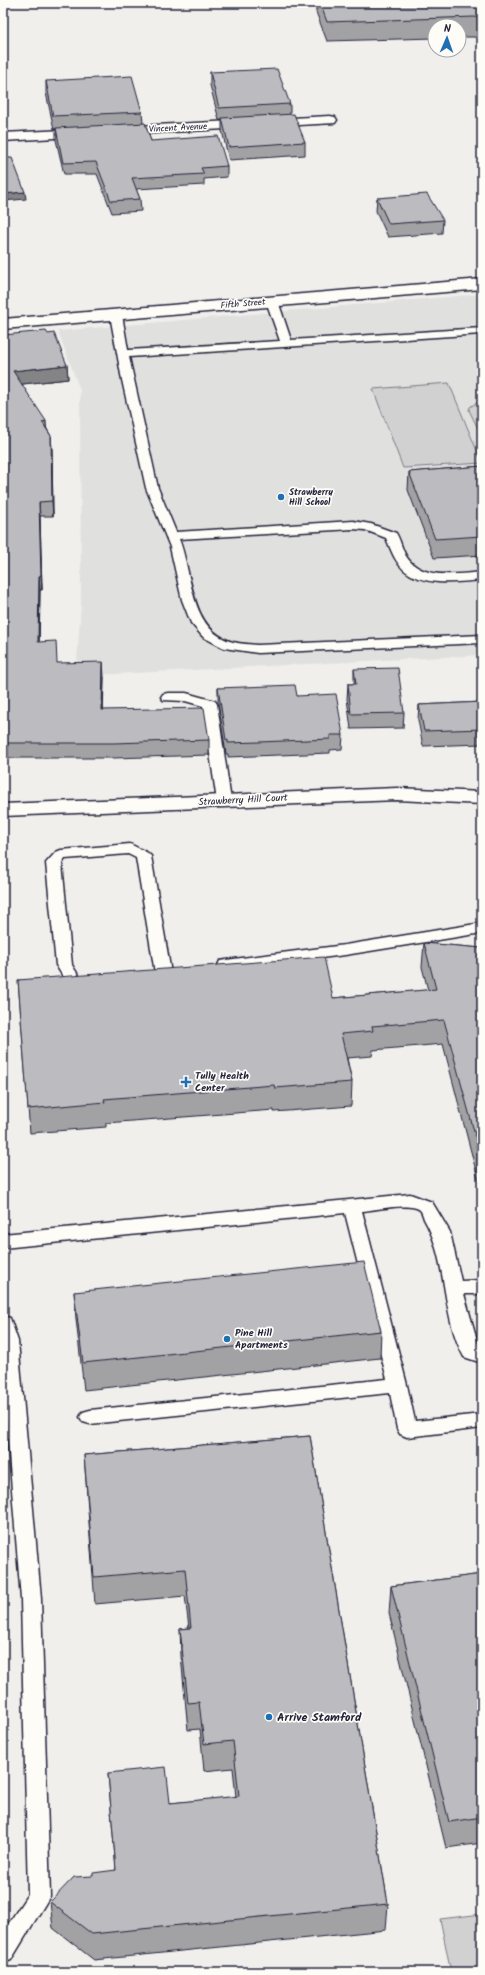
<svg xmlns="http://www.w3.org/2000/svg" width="485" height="1975" font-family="Kalam,sans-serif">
<rect width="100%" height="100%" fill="#f0efec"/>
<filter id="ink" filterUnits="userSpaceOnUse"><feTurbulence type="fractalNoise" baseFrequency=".025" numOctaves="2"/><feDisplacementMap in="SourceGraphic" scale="8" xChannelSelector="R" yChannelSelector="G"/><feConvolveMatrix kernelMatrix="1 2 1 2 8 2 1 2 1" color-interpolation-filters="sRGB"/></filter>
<g filter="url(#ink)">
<path fill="#e0e0df" d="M 482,294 L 482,655 L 76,676 L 81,603 L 80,390 L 58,331 Z"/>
<path fill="#d2d1d1" stroke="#7a7a86" d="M 449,383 L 482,463 L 403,468 L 373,389 Z
M 482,402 L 482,437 L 469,410 L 470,407 L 476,403 Z
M 482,1914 L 482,1972 L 451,1972 L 440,1919 Z"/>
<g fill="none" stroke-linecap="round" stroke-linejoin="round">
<g stroke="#22223b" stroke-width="3">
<path id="lane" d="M 272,298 L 278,301 L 291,340 L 482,328 L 482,334 L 129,357 L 158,488 L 176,532 L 353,521 L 371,524 L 396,533 C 401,541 402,551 408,559 C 424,580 459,574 482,572 L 482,580 C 459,582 423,587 404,570 C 395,562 391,550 386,538 L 365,530 L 353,529 L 179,539 C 193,574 189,630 233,642 C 241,644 250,644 258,645 L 482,635 L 482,643 L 258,653 L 224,648 L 203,637 L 191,623 L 182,600 L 170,547 L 146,488 L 122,380 L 110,315 L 116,312 L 122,315 L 128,350 L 280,341 L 266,301 Z
M 168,693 L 186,693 L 215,701 L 217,704 L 231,801 L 229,804 L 219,804 L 217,801 L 203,706 L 185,701 L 163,700 L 161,697 L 163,694 Z
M 130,844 L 148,853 L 151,856 L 171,973 L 169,977 L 163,978 L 157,977 L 155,973 L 136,858 L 128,854 L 65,859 L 62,864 L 72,965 L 80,978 L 94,979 L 96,983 L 94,987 L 76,989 L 70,988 L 56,965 L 46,863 L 56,852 L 61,850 Z
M 482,923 L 482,933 L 345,955 L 226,970 L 220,969 L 218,965 L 220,961 L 226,960 L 345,945 Z
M 410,1194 L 432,1202 L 450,1232 L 461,1281 L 482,1280 L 482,1294 L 464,1294 L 479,1347 L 482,1349 L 482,1363 L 464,1357 C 441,1315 448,1260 424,1219 C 423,1216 422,1212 420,1210 C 410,1202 375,1210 362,1211 L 407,1385 L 415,1421 L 482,1414 L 482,1428 L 407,1437 L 400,1434 L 397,1429 L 390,1393 L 90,1424 L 83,1422 L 80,1417 L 83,1412 L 90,1410 L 387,1379 L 345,1213 L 3,1248 L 3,1234 Z
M 3,1316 L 10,1318 L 18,1341 L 41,1599 L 50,1896 L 11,1960 L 3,1963 L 3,1932 L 28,1894 L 21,1599 L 3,1381 Z"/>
</g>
<g stroke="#22223b" stroke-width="3">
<path id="street" d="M 330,116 L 335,117 L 337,120 L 335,123 L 118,135 L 113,134 L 111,131 L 113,128 L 118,127 Z
M 86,129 L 91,130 L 93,133 L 91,136 L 3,141 L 3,133 Z"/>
</g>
<g stroke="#22223b" stroke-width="3">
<path id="secondary" d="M 482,279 L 482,289 L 3,329 L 3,319 Z
M 397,788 L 482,792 L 482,804 L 397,800 L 3,816 L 3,804 Z"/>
</g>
<use href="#lane" fill="#fdfcf7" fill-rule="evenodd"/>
<use href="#street" fill="#fdfcf7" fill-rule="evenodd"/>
<use href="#secondary" fill="#fdfcf7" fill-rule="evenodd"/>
</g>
<path fill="#a2a2a5" stroke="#22223b" d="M 316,3 L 482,3 L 482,38 L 473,37 L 459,37 L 459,26 L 435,26 L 435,38 L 327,41 L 316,12 Z
M 210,72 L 290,104 L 290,114 L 305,142 L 305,155 L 229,160 L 222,131 L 222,120 L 219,120 L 210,85 Z
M 46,81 L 142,112 L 143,123 L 151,141 L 227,166 L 227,177 L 204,179 L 204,185 L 136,189 L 140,199 L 141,211 L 112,213 L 97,174 L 64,174 L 56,140 L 56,129 L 54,129 L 46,93 Z
M 377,198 L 443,220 L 442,233 L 388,237 L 376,211 Z
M 48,334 L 67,365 L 68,379 L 22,384 L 47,429 L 51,436 L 52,450 L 53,516 L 40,516 L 42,590 L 40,590 L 39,642 L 57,663 L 104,677 L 103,710 L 209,740 L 209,755 L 114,758 L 3,758 L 3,335 Z
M 482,466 L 482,555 L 434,558 L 408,490 L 409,472 Z
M 354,669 L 404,713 L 403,728 L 351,729 L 347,699 L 348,684 L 354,684 Z
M 218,688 L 297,696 L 343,735 L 342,749 L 330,750 L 330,753 L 228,757 L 228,754 L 226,754 L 218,702 Z
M 482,702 L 482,744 L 423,746 L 418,720 L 419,705 Z
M 424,943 L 482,948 L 482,1194 L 443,1044 L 373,1050 L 372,1056 L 347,1058 L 352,1082 L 351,1106 L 274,1112 L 274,1110 L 106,1123 L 106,1127 L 30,1133 L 18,980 L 333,998 L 428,990 L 422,967 Z
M 74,1292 L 381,1331 L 380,1358 L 84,1390 L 76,1319 Z
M 310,1436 L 388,1904 L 386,1930 L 94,1960 L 53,1928 L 50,1902 L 93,1876 L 116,1870 L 108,1773 L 170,1803 L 236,1797 L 233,1768 L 204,1771 L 200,1729 L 188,1730 L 181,1656 L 180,1629 L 189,1628 L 185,1596 L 95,1604 L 84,1455 Z
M 482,1574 L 482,1843 L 446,1848 L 389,1613 L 391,1586 Z"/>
<path fill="#848486" stroke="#22223b" d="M 25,192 L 26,199 L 3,201 L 3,194 Z
M 67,365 L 68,379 L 14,385 L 13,371 Z
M 46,421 L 47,435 L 42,422 Z
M 51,436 L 52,450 L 53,516 L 52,501 Z
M 39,502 L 40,516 L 42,590 L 41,575 Z
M 39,576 L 40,590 L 39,657 L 38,642 Z
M 103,662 L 104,677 L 103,725 L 102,710 Z"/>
<path fill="#bcbcc0" stroke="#22223b" d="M 320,3 L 482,3 L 482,18 L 474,17 L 327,22 Z
M 277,69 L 290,104 L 219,108 L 210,72 Z
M 132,76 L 142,112 L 53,116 L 46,81 Z
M 294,114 L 305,142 L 229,147 L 222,118 Z
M 145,123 L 151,141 L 218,136 L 227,166 L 201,168 L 204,174 L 132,178 L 140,199 L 111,201 L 96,162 L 63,163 L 56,128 Z
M 3,155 L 6,155 L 6,158 L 12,158 L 25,192 L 3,194 Z
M 427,194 L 443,220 L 389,224 L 377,198 Z
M 46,331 L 48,334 L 54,333 L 67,365 L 13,371 L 46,421 L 42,422 L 51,436 L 52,501 L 39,502 L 41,575 L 39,576 L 38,642 L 56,641 L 57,663 L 103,662 L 102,710 L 204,708 L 209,740 L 113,743 L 3,743 L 3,335 Z
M 482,466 L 482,536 L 435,539 L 409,472 Z
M 398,668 L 404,713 L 351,714 L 348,684 L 356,684 L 354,669 Z
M 295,685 L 297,696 L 336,694 L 343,735 L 330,735 L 330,739 L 259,742 L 228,743 L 228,740 L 226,740 L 218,688 Z
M 482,702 L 482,729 L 424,731 L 419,705 Z
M 424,943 L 482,948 L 482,1161 L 444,1020 L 372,1026 L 373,1031 L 341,1034 L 352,1082 L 275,1088 L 274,1085 L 104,1099 L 105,1102 L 28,1109 L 18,980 L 324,957 L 333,998 L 436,989 Z
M 364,1262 L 381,1331 L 83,1363 L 74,1292 Z
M 310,1436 L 388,1904 L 92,1934 L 50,1902 L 74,1877 L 93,1876 L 93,1873 L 116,1870 L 108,1773 L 166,1767 L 170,1803 L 239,1796 L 233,1741 L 204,1744 L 199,1702 L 188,1703 L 180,1629 L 191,1628 L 185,1569 L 94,1577 L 84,1455 Z
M 482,1574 L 482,1817 L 449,1822 L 391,1586 Z"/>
</g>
<g fill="#1f6fb2" stroke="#fdfcf7" stroke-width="1.5">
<circle cx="281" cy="497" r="4"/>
<path d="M184 1076h4v4h4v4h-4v4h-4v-4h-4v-4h4z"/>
<circle cx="227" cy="1339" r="4"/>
<circle cx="269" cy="1717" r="4"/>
</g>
<g text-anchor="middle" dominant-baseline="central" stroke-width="3.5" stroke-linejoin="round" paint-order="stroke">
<g font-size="9" fill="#22223b" stroke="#fdfcf7">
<text transform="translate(178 128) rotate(-3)">Vincent Avenue</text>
<text transform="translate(243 304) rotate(-5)">Fifth Street</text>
</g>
<g font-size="9" font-weight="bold" fill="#22223b" stroke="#fdfcf7" text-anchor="start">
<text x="289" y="492">Strawberry<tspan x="289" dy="10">Hill School</tspan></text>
</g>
<g font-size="10" fill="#22223b" stroke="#fdfcf7">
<text transform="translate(243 800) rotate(-3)">Strawberry Hill Court</text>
</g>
<g font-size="10" font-weight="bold" fill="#22223b" stroke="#fdfcf7" text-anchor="start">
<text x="195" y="1076">Tully Health<tspan x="195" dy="12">Center</tspan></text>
<text x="235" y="1333">Pine Hill<tspan x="235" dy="12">Apartments</tspan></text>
</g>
<g font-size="12" font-weight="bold" fill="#22223b" stroke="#fdfcf7" text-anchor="start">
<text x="277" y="1717">Arrive Stamford</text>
</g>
</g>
<rect width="485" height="1975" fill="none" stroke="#fdfcf7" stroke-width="16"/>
<rect x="8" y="8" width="469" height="1959" fill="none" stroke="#22223b" stroke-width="1.5" filter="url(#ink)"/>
<g transform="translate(447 38) rotate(2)"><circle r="19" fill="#fdfcf7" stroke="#a5a5ac"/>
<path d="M0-3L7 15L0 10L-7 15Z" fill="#1f6fb2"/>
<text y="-6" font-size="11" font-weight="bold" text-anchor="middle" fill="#22223b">N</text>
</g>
</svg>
